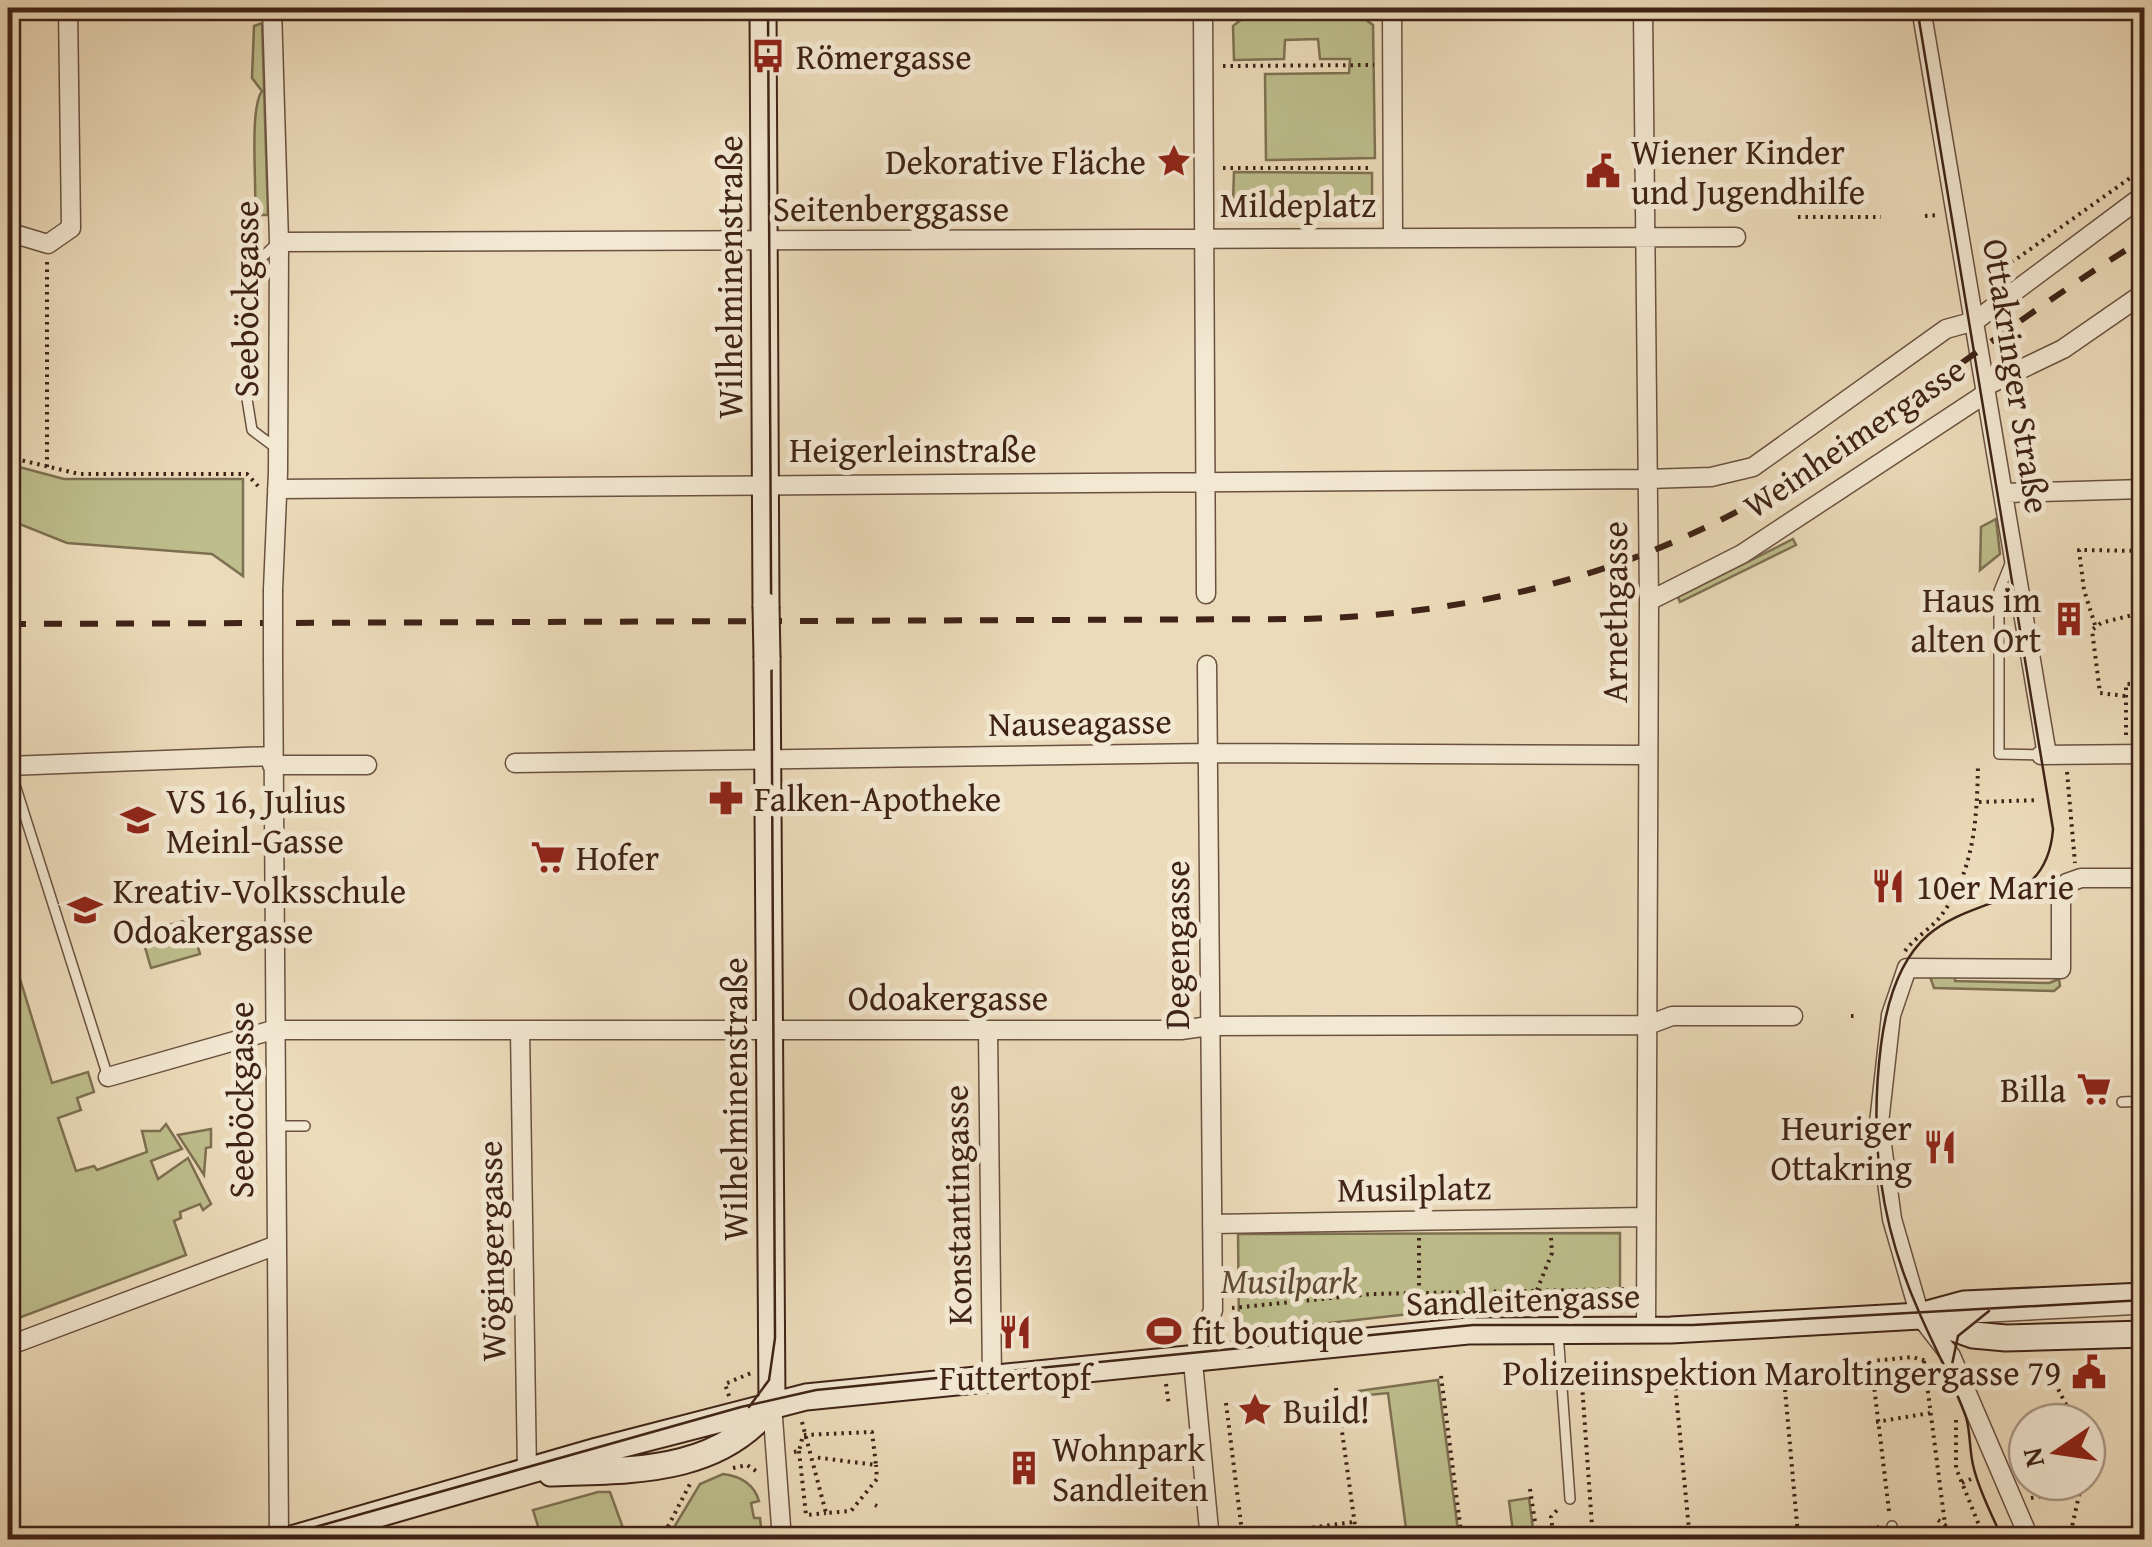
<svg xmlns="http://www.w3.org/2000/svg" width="2152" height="1547" font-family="'Gentium Book Plus',serif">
<rect width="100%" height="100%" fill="#ecdbba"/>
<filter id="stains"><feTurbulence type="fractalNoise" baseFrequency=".002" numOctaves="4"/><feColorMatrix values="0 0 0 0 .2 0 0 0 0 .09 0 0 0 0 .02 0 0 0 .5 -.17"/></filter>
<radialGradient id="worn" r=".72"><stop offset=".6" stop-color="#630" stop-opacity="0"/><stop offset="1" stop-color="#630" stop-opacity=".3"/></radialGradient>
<path fill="#bdbe8c" stroke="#7e7052" stroke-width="2.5" d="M 1362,17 L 1373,25 L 1375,158 L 1266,160 L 1265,74 L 1349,73 L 1350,59 L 1320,59 L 1318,39 L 1285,40 L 1284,59 L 1234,60 L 1233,26 L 1243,18 Z
M 262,23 L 268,215 L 255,215 C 257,185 249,109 262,91 L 252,78 L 254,26 Z
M 1234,172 L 1372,173 L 1372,204 L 1362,211 L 1248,212 L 1233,201 Z
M 8,464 L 64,479 L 243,479 L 243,576 L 212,554 L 67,543 L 12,521 L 8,513 Z
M 1996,519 L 2000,554 L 1980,570 L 1981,527 Z
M 1793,539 L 1796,545 L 1680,602 L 1678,597 Z
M 190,919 L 200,954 L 151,968 L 141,933 Z
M 8,940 L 52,1083 L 88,1072 L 94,1092 L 77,1098 L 81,1110 L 58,1118 L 76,1171 L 94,1166 L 97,1170 L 147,1152 L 142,1131 L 160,1131 L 166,1124 L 182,1149 L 151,1161 L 158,1179 L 188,1158 L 211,1204 L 203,1210 L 200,1204 L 180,1212 L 181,1218 L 174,1221 L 186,1255 L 8,1322 Z
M 1929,974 L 1955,976 L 1955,981 L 2049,983 L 2059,979 L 2060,986 L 2054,991 L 1934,988 Z
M 211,1129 L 211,1147 L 206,1148 L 204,1175 L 178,1135 Z
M 1620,1233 L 1620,1305 L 1491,1305 L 1239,1333 L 1238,1234 Z
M 1438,1380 L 1458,1530 L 1407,1536 L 1388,1393 L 1359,1396 L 1358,1391 Z
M 723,1474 C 740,1476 754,1484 759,1501 L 751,1503 L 754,1518 L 760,1518 L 761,1527 L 757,1529 L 762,1539 L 667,1539 L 700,1484 Z
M 598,1492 L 610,1492 L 627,1539 L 542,1539 L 533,1510 Z
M 1529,1498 L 1533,1529 L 1513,1532 L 1509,1501 Z"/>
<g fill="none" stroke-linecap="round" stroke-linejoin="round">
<g stroke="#6a5140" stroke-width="12">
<path id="lane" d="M 276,448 L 252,430 L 247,399 L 248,271 L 277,243
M 2012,559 L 1999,591 L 1999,754 L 2040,755
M 9,766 L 108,1077
M 2122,1102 L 2144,1101
M 276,1126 L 305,1126
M 1953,1319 L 2144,1309
M 1558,1332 L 1570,1499
M 1892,1526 L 1893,1540"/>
</g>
<g stroke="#6a5140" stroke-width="21">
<path id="street" d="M 272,8 L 279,242 L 278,472 L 273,590
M 1203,8 L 1206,594
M 1392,8 L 1393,236
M 1643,8 L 1649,601 L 1646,1330
M 1921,8 L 2047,755
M 8,232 L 48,244 L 71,228 L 68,8
M 279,242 L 1736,237
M 277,489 L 1647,479 L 1711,477 L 1753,467 L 1946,329 L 1975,321 L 2144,195
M 2004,493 L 2144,489
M 1649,601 L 1742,554 L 1982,396 L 1988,385 L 2063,349 L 2144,293
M 273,660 L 279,1540
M 1207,665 L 1213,1310 L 1193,1362 L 1210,1540
M 2041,755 L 2144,754
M 515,763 L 1208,753 L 1646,755
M 272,765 L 367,765
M 8,766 L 272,756
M 520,1030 L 527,1472
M 988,1030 L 992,1380
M 108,1077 L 273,1030 L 1181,1030 L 1209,1026 L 1648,1025 L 1672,1016 L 1793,1016
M 1212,1224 L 1646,1217
M 8,1346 L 274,1246
M 772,1404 L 782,1540
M 2030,1540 L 1951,1356 L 1920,1316 L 1892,1219 L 1879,1123 L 1891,1015 L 1907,968 L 2061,969 L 2061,899 L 2067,883 L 2081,878 L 2144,878"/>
</g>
<g stroke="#3f2317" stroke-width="29">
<path id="secondary" d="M 763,8 L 766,606
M 767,658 L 772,1404
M 1920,1316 L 1973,1335 L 2006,1338 L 2144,1334
M 551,1473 C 632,1470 719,1474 772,1404
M 288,1540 L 597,1451 L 806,1397 L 1468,1331 L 1671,1330 L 1920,1316 L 1964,1304 L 2144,1296"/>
</g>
<path stroke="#3f2317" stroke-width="4" stroke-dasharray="2.5 5" stroke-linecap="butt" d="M 1223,66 L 1374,65
M 1223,168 L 1373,168
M 1925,216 L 1939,215
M 1798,217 L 1881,217
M 47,262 L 47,467
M 1987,280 L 2144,168
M 8,457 L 79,474 L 247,474 L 258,486
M 2095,625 L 2084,590 L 2079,550 L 2144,551
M 2125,696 L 2100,693 L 2092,630 L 2101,623 L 2144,612
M 2126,735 L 2126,684 L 2144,683
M 2067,772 L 2075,863
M 1979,802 L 2039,800
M 1905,951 C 1916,936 1933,928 1943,913 C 1975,868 1977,817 1978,764
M 1851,1016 L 1857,1016
M 1537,1290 L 1552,1253 L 1551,1238
M 1419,1293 L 1419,1238
M 1232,1308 L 1372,1294 L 1627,1289
M 1924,1361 L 1947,1540
M 2032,1363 L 2056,1385 L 2075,1422
M 1783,1367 L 1798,1535
M 1581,1370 L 1593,1540
M 1674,1373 L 1690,1540
M 1441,1376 L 1462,1540
M 1166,1384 L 1169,1406
M 1336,1388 L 1357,1540
M 729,1396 L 725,1384 L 751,1373
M 1226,1403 L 1243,1540
M 1956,1420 L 1956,1468 L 1985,1540
M 802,1422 L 826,1513 L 851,1511 L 877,1479 L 876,1465
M 1876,1422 L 1930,1413
M 799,1451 L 806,1515 L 826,1513
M 794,1452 L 799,1451 L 803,1435 L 872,1432 L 876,1465 L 813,1457
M 733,1468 L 747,1465 L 756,1471
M 1962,1483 L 1971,1479
M 1530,1489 L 1537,1535
M 2031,1498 L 2081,1490
M 875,1505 L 877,1506
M 1889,1511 L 1871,1361 L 1912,1357 L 1927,1361
M 1938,1520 L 1966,1540
M 1553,1533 L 1551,1517 L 1559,1508
M 1960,1534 L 1980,1530
M 1964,1538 L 1984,1536
M 661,1540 L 691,1482
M 1302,1540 L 1301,1529 L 1354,1522
M 1507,1540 L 1559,1532 L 1585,1540
M 1750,1540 L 1879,1527
M 2069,1540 L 2082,1482"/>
<use href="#lane" stroke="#f3e8d2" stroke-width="9"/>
<use href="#street" stroke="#f3e8d2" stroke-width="18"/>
<use href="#secondary" stroke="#f3e8d2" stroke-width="25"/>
<path stroke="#3f2317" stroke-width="2.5" d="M 1917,8 L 2053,829 C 2047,910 1975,894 1928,935 C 1897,962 1886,1006 1881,1045 C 1869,1140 1880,1224 1919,1312 C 1934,1347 1953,1381 1966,1417 C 1971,1434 1969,1452 1974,1469 C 1980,1493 1993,1517 2003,1540
M 1950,1374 L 1958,1336 L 1989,1311
M 749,1407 L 769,1380 L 775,1338 L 768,8
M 269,1540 L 741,1407 L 816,1390 L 1473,1325 L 1693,1325 L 2144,1300"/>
<path stroke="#3f2317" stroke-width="6" stroke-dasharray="18 18" stroke-linecap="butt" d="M 8,624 L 1305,619 C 1471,614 1632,576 1775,490 C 1902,413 2017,316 2144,239"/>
<g stroke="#6a5140" stroke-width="21" stroke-linecap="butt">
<path id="street-bridge" d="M 273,660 L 273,590"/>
</g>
<g stroke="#3f2317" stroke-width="29" stroke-linecap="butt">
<path id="secondary-bridge" d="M 766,606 L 767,658"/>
</g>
<use href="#street-bridge" stroke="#f3e8d2" stroke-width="18"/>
<use href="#secondary-bridge" stroke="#f3e8d2" stroke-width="25"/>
</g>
<defs>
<g id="bus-bare" transform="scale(2.7)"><path d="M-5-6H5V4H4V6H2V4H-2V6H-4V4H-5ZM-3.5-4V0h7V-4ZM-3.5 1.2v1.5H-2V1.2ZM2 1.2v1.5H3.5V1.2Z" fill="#8f2418" stroke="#f3e8d2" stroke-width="2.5" paint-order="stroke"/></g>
<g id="sight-bare" transform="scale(2.7)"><path d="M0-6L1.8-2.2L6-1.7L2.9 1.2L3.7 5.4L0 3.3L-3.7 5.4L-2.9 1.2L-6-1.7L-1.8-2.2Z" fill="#8f2418" stroke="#f3e8d2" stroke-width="2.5" paint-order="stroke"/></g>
<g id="civic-bare" transform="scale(2.7)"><path d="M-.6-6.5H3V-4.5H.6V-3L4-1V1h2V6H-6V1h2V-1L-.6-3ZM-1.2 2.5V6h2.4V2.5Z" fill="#8f2418" stroke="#f3e8d2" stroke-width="2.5" paint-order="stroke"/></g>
<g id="building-bare" transform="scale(2.7)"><path d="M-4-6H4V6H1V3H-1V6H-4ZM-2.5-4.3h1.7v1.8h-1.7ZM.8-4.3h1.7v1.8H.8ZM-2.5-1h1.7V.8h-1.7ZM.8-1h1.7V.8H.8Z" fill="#8f2418" stroke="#f3e8d2" stroke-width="2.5" paint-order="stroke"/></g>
<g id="pharmacy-bare" transform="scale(2.7)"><path d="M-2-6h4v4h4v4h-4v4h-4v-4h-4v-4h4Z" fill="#8f2418" stroke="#f3e8d2" stroke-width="2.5" paint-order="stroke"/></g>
<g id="school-bare" transform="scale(2.7)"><path d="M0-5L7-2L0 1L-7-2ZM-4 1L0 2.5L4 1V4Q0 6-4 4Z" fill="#8f2418" stroke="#f3e8d2" stroke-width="2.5" paint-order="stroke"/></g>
<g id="supermarket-bare" transform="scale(2.7)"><path d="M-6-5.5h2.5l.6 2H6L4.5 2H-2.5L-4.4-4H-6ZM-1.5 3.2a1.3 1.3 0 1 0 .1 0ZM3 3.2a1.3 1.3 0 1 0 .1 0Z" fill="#8f2418" stroke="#f3e8d2" stroke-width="2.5" paint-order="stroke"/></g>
<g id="restaurant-bare" transform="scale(2.7)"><path d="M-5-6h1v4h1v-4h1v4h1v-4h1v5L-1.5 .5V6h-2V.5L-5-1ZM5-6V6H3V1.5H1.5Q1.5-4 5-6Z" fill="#8f2418" stroke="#f3e8d2" stroke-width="2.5" paint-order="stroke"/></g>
<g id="stadium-bare" transform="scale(2.7)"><path d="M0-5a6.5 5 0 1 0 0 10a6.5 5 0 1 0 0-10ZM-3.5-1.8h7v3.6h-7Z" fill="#8f2418" stroke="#f3e8d2" stroke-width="2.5" paint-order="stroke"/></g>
</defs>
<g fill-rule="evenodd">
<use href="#bus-bare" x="768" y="56"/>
<use href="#sight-bare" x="1174" y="161"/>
<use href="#civic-bare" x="1603" y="171"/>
<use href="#building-bare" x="2069" y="619"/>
<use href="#pharmacy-bare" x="726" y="798"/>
<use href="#school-bare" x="138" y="820"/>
<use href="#supermarket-bare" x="548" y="857"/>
<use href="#restaurant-bare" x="1888" y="886"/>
<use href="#school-bare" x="85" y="910"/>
<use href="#supermarket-bare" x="2094" y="1089"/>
<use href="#restaurant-bare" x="1940" y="1147"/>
<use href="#stadium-bare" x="1164" y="1331"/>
<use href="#restaurant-bare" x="1015" y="1332"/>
<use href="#civic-bare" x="2089" y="1372"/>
<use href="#sight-bare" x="1255" y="1410"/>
<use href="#building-bare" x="1024" y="1468"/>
</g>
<g text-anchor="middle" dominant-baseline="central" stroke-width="10" stroke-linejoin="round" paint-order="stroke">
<g font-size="35" fill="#3f2317" stroke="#f3e8d2" text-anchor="start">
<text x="796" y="56">Römergasse</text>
<text x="1631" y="151">Wiener Kinder<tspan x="1631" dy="40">und Jugendhilfe</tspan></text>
<text x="1146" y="161" text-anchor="end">Dekorative Fläche</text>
<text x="2041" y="599" text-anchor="end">Haus im<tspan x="2041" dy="40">alten Ort</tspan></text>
<text x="754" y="798">Falken-Apotheke</text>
<text x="166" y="800">VS 16, Julius<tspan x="166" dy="40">Meinl-Gasse</tspan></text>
<text x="576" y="857">Hofer</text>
<text x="1916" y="886">10er Marie</text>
<text x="113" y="890">Kreativ-Volksschule<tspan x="113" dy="40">Odoakergasse</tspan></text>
<text x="2066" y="1089" text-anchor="end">Billa</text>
<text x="1912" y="1127" text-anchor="end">Heuriger<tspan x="1912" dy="40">Ottakring</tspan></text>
<text x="1192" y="1331">fit boutique</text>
<text x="2061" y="1372" text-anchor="end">Polizeiinspektion Maroltingergasse 79</text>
<text x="1015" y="1377" text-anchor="middle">Futtertopf</text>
<text x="1283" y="1410">Build!</text>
<text x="1052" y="1448">Wohnpark<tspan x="1052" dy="40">Sandleiten</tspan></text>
</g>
<g font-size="35" fill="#3f2317" stroke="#f3e8d2">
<text x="1298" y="204">Mildeplatz</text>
<text x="891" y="208">Seitenberggasse</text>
<text transform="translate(729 277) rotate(-90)">Wilhelminenstraße</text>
<text transform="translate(245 299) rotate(-90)">Seeböckgasse</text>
<text transform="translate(2017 376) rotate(81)">Ottakringer Straße</text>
<text transform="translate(1854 437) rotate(-34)">Weinheimergasse</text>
<text x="913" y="449">Heigerleinstraße</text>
<text transform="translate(1614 612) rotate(-90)">Arnethgasse</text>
<text transform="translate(1080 722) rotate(-1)">Nauseagasse</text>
<text transform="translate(1176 945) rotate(-90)">Degengasse</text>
<text x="948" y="997">Odoakergasse</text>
<text transform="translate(734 1099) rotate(-90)">Wilhelminenstraße</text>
<text transform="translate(240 1100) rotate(-90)">Seeböckgasse</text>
<text transform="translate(1414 1188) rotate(-1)">Musilplatz</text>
<text transform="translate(957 1205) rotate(-91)">Konstantingasse</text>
<text transform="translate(491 1251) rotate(-91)">Wögingergasse</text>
<text transform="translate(1523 1299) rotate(-2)">Sandleitengasse</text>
</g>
<g font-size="35" font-style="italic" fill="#5e4a34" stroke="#f3e8d2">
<text x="1289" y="1280">Musilpark</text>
</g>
</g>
<rect width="2152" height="1547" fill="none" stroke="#ecdbba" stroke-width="40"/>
<rect x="10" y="10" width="2132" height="1527" fill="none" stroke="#3f2317" stroke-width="5"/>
<rect x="20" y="20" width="2112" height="1507" fill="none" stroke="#3f2317" stroke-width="2.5"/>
<g transform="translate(2057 1452) rotate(257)"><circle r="48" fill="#f3e8d2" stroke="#ab9987" stroke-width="2.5"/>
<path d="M0-8L18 38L0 25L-18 38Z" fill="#8f2418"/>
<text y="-15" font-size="28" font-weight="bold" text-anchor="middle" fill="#3f2317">N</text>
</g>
<rect width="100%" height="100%" filter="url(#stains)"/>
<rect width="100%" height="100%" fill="url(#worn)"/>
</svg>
